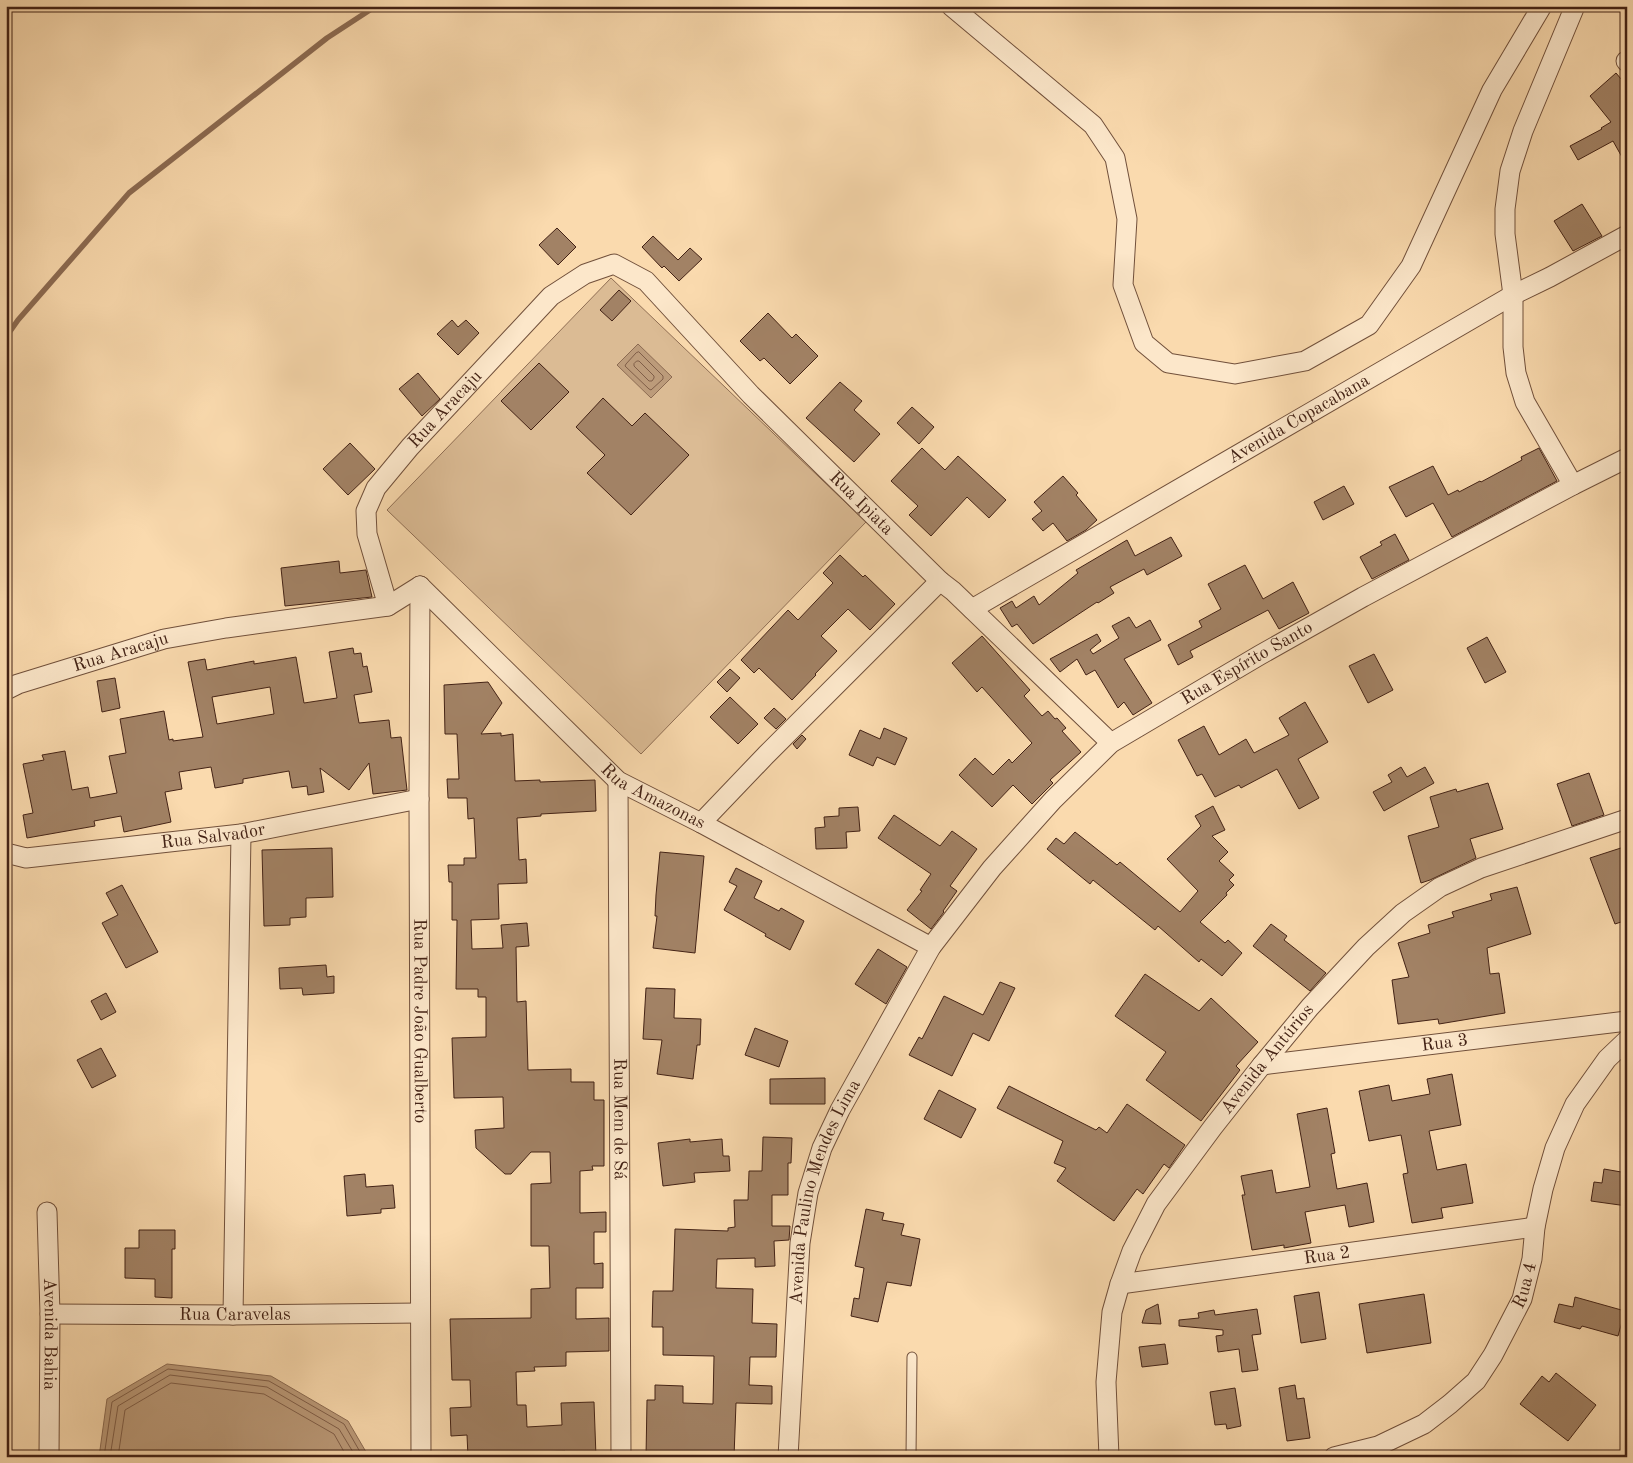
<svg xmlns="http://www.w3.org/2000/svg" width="1633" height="1463" font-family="'Old Standard TT',serif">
<rect width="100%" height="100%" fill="#fadaae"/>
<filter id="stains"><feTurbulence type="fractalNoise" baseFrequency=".004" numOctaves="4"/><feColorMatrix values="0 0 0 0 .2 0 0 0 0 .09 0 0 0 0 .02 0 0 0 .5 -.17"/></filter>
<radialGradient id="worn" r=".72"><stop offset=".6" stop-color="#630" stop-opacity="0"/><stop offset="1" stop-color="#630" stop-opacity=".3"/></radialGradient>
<path fill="#dbbb94" stroke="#8f6e54" d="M 611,278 L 866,522 L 641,754 L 387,510 Z"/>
<path fill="#bc9b7a" stroke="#8c6b52" d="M 638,344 L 672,377 L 651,398 L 617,365 Z
M 167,1364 L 271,1376 L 348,1421 L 369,1457 L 99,1457 L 107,1399 Z"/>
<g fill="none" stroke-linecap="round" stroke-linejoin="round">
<path stroke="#805e48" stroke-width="1" d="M 639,352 L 663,376 L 663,379 L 651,390 L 649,389 L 625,366 L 626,364 L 636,353 Z
M 637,361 L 639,361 L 654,376 L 654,378 L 652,381 L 649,381 L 634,366 L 634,364 Z
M 104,1457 L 112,1402 L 168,1369 L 269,1381 L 344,1424 L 363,1457
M 110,1457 L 118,1406 L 170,1375 L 267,1387 L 339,1429 L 356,1457
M 118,1457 L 125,1410 L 171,1383 L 264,1394 L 334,1434 L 347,1457"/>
<path stroke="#8c6b52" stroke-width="5.5" d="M 6,337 L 18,320 L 129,193 L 327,38 L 376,6"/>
</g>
<path fill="#a28265" stroke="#432215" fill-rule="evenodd" d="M 1616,73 L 1627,86 L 1627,166 L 1613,141 L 1578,160 L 1570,146 L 1602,129 L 1601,128 L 1611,122 L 1590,96 Z
M 1582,204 L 1602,236 L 1573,251 L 1554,221 Z
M 557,228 L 576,247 L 558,265 L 539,245 Z
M 653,236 L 678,260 L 690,248 L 702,259 L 679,281 L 664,266 L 662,268 L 642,247 Z
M 619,290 L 631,301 L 612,321 L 600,310 Z
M 768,313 L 792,338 L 796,334 L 818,356 L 790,384 L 764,358 L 760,361 L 740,341 Z
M 452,320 L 458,327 L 466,320 L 479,333 L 458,355 L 437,334 Z
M 539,363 L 569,392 L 531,430 L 501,401 Z
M 418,373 L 440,399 L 422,416 L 399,389 Z
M 840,382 L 862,401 L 854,410 L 880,434 L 854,462 L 806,418 Z
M 603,398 L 632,426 L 645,413 L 689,455 L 631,515 L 587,473 L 605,455 L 576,427 Z
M 912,407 L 934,427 L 919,444 L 897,423 Z
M 350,443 L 375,469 L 348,495 L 323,469 Z
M 922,448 L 945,470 L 958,456 L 1006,500 L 989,518 L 967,497 L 931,536 L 909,515 L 918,506 L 891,481 Z
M 1539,448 L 1557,481 L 1452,537 L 1433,503 L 1406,517 L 1389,487 L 1433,466 L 1448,495 L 1458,490 L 1459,492 L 1480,481 L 1481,482 L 1522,460 L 1521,457 Z
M 1063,476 L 1078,493 L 1076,495 L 1097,520 L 1086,530 L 1067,541 L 1053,523 L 1043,531 L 1032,519 L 1042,511 L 1034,502 Z
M 1344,486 L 1354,504 L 1323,520 L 1314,502 Z
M 1395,534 L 1409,560 L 1372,579 L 1360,557 L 1382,545 L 1380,542 Z
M 1171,537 L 1182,556 L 1147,575 L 1144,569 L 1110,587 L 1114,593 L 1098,603 L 1097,602 L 1033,644 L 1017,624 L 1012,627 L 1000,608 L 1012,601 L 1016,608 L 1034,596 L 1039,605 L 1078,573 L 1076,570 L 1127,540 L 1135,556 Z
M 840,555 L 863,577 L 865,575 L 895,604 L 870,630 L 848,609 L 821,636 L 837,651 L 815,674 L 816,675 L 792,700 L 759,668 L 754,673 L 741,660 L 788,610 L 798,620 L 833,583 L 823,573 Z
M 339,561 L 340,573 L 366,570 L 372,597 L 285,606 L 281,568 Z
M 1245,565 L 1263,599 L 1293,582 L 1309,613 L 1279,629 L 1268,610 L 1190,651 L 1193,657 L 1178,665 L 1168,645 L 1202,627 L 1199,621 L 1221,609 L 1208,584 Z
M 1129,617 L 1136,628 L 1150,620 L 1161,640 L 1124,659 L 1152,703 L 1133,715 L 1124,702 L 1118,708 L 1095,670 L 1086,675 L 1077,659 L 1060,672 L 1050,659 L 1097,634 L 1101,641 L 1090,650 L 1093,654 L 1119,638 L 1112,626 Z
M 982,636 L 1030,690 L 1024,696 L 1042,716 L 1048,711 L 1055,719 L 1057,718 L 1066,728 L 1062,731 L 1081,752 L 1050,780 L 1053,783 L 1032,804 L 1013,785 L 992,807 L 959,775 L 975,758 L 993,775 L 1009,759 L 1012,763 L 1032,743 L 982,687 L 977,692 L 952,663 Z
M 1487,637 L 1506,672 L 1485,683 L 1467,648 Z
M 353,648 L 354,654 L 361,653 L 363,667 L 367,666 L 372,692 L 354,695 L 359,723 L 389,720 L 391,738 L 401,737 L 407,790 L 373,794 L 369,763 L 349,790 L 320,768 L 324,792 L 308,795 L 307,786 L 292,788 L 289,771 L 243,779 L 243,783 L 215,788 L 211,767 L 179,772 L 182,789 L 165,792 L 171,822 L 124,832 L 121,816 L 94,821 L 95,826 L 27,838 L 23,815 L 33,813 L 23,764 L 44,760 L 42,755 L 65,751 L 72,790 L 88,787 L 90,798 L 117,793 L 109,756 L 126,753 L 120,719 L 164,711 L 169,740 L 173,739 L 173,741 L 203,737 L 188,662 L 205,659 L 207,670 L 254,661 L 254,664 L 296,657 L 304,703 L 337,698 L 329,652 ZM 270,687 L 274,714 L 217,724 L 212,697 Z
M 1374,654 L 1393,690 L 1368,703 L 1349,666 Z
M 730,669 L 740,678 L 727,692 L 717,682 Z
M 115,678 L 120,708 L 102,712 L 97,681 Z
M 488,682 L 502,703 L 481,734 L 501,733 L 501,736 L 513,734 L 515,781 L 540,780 L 540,782 L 595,780 L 596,811 L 541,814 L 541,816 L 517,818 L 519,860 L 526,859 L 527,883 L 498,884 L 499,919 L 471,920 L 472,949 L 503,948 L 501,925 L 527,923 L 529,946 L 516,947 L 517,1002 L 526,1001 L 528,1070 L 571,1069 L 571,1082 L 594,1082 L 594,1100 L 604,1100 L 604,1166 L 592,1166 L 593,1170 L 580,1171 L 580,1213 L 606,1212 L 606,1232 L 594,1232 L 594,1264 L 603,1263 L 603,1288 L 576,1288 L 576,1319 L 609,1318 L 609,1351 L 566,1352 L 566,1366 L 534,1367 L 535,1371 L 516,1372 L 517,1405 L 526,1405 L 527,1427 L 562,1425 L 561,1403 L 594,1402 L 596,1457 L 565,1457 L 565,1451 L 509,1453 L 509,1457 L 468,1457 L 467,1435 L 451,1436 L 450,1408 L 471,1407 L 470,1380 L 452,1380 L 450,1319 L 531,1318 L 531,1289 L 550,1288 L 549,1246 L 531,1246 L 531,1184 L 551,1183 L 550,1152 L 531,1152 L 511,1174 L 505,1174 L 476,1148 L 475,1130 L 504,1128 L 503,1097 L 454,1098 L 452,1038 L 486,1037 L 486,997 L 478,997 L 478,989 L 456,989 L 457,920 L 452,920 L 452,882 L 449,882 L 448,865 L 464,865 L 464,858 L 476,858 L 474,818 L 468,819 L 467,798 L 448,798 L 447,779 L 459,779 L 457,734 L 445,734 L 444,685 Z
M 730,697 L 758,724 L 738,744 L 710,717 Z
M 1305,702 L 1328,742 L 1298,759 L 1319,798 L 1299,809 L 1277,769 L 1241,788 L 1239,785 L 1215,797 L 1202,774 L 1197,776 L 1178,740 L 1204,726 L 1219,755 L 1246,739 L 1254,753 L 1289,735 L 1279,718 Z
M 774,708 L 786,719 L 776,729 L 764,718 Z
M 884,728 L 907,738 L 895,765 L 877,757 L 873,766 L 849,755 L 860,730 L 880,739 Z
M 802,735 L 806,739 L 797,749 L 793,744 Z
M 1401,767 L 1407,777 L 1425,767 L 1434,783 L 1384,811 L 1373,792 L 1392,782 L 1388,775 Z
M 1589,773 L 1604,815 L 1572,826 L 1557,784 Z
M 1488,783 L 1503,829 L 1470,839 L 1476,858 L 1430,880 L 1421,883 L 1408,836 L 1439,827 L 1430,797 L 1456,789 L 1457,792 Z
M 1213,806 L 1225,830 L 1212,836 L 1228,852 L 1219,861 L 1234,875 L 1229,880 L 1234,885 L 1226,893 L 1227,895 L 1200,922 L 1225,943 L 1228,940 L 1242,953 L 1222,976 L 1201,959 L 1199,962 L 1158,926 L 1155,930 L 1093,880 L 1090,884 L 1047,849 L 1056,838 L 1064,844 L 1075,832 L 1117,865 L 1120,862 L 1180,912 L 1198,891 L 1167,859 L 1201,826 L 1195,816 Z
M 858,807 L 860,831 L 846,832 L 847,848 L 816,849 L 815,828 L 825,827 L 824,817 L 839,816 L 839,808 Z
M 894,815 L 940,846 L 952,831 L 977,849 L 950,886 L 957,891 L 943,911 L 944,912 L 931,929 L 907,910 L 922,891 L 920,890 L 931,874 L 878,838 Z
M 1627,846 L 1627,920 L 1615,924 L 1590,858 Z
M 332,848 L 333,897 L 306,898 L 306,917 L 290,918 L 290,925 L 264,926 L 262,850 Z
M 660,852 L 704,856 L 695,953 L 653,948 L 657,916 L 655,916 L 656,895 Z
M 736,868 L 762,881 L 754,898 L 779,911 L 781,908 L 804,921 L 790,950 L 765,936 L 766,934 L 724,910 L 737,886 L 729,882 Z
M 122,885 L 158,952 L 126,968 L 102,923 L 118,915 L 106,893 Z
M 1517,887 L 1531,934 L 1487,948 L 1490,974 L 1499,973 L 1505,1013 L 1439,1024 L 1438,1019 L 1398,1024 L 1392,980 L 1409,977 L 1398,943 L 1430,933 L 1428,925 L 1454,917 L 1452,912 L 1492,900 L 1490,894 Z
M 1271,924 L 1287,936 L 1284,940 L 1326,973 L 1310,991 L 1253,946 Z
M 878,949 L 907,967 L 886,1004 L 855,984 Z
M 326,965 L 327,977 L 334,976 L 334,993 L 303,995 L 302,988 L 280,989 L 279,968 Z
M 1145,974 L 1199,1011 L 1211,998 L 1258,1042 L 1236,1066 L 1240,1070 L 1201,1121 L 1146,1080 L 1166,1052 L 1115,1016 Z
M 1000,982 L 1015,988 L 989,1041 L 973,1033 L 952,1076 L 909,1055 L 919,1037 L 922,1039 L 944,996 L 983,1015 Z
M 646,988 L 675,989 L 674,1018 L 701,1019 L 700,1045 L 697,1045 L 693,1079 L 657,1074 L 662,1040 L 643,1039 Z
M 106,993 L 116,1012 L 101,1020 L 91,1001 Z
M 755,1028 L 788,1041 L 779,1067 L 745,1055 Z
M 101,1048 L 116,1076 L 92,1088 L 77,1060 Z
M 1452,1074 L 1461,1125 L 1429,1131 L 1437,1170 L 1466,1164 L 1473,1203 L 1441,1208 L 1443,1218 L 1412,1223 L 1403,1174 L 1408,1173 L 1401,1135 L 1369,1141 L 1359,1091 L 1389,1085 L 1392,1101 L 1430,1094 L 1427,1079 Z
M 825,1078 L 825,1104 L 770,1104 L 770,1079 Z
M 1009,1086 L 1096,1130 L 1099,1127 L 1107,1133 L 1127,1104 L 1185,1145 L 1169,1168 L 1164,1164 L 1143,1194 L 1137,1189 L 1114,1221 L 1057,1181 L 1066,1168 L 1054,1163 L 1063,1141 L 997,1108 Z
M 939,1090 L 976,1109 L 961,1138 L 924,1119 Z
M 1327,1108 L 1335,1153 L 1331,1154 L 1337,1189 L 1367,1183 L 1374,1222 L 1349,1227 L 1345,1205 L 1305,1212 L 1311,1243 L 1284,1248 L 1284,1245 L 1252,1250 L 1242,1195 L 1245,1195 L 1241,1176 L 1272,1170 L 1276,1193 L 1310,1187 L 1297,1114 Z
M 763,1137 L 792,1138 L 791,1163 L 788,1163 L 788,1195 L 772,1195 L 772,1226 L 790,1226 L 789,1240 L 774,1241 L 775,1266 L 755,1267 L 755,1258 L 717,1259 L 716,1288 L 753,1289 L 752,1323 L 777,1324 L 776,1357 L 750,1357 L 749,1385 L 772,1386 L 772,1404 L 736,1403 L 734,1457 L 646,1457 L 647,1400 L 655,1400 L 655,1385 L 683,1386 L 683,1403 L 713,1404 L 714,1356 L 663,1355 L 663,1327 L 652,1327 L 653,1291 L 673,1291 L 675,1229 L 728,1231 L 728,1228 L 735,1227 L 734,1200 L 748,1200 L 749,1171 L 762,1171 Z
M 690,1139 L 690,1142 L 722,1139 L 723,1156 L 729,1156 L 730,1171 L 694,1173 L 695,1182 L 663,1186 L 658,1143 Z
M 1604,1169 L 1627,1173 L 1627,1206 L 1591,1201 L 1594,1182 L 1602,1183 Z
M 365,1174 L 366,1187 L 393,1185 L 395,1208 L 381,1209 L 381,1213 L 347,1216 L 344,1176 Z
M 866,1209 L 884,1213 L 882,1220 L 904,1224 L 901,1235 L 920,1239 L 911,1286 L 887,1282 L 878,1322 L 851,1316 L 854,1298 L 859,1299 L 864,1268 L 855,1266 Z
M 139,1230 L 175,1230 L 175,1249 L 172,1249 L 172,1298 L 155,1297 L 155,1279 L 125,1278 L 125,1248 L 139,1248 Z
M 1319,1292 L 1326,1339 L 1301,1343 L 1294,1296 Z
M 1424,1294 L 1431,1343 L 1367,1353 L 1359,1304 Z
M 1575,1297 L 1625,1311 L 1618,1336 L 1582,1326 L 1580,1329 L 1554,1322 L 1559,1304 L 1573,1307 Z
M 1158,1304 L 1161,1324 L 1142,1323 L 1146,1310 Z
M 1257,1309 L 1261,1334 L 1252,1335 L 1258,1370 L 1242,1372 L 1239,1349 L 1218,1352 L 1216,1336 L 1223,1335 L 1223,1330 L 1179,1326 L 1179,1320 L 1199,1318 L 1198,1313 L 1214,1310 L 1215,1315 Z
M 1165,1344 L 1168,1364 L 1142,1367 L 1139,1347 Z
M 1556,1373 L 1596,1405 L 1568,1441 L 1520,1404 L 1542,1376 L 1549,1382 Z
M 1295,1385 L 1297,1399 L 1304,1398 L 1310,1438 L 1287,1441 L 1279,1388 Z
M 1235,1388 L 1241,1426 L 1227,1429 L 1226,1424 L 1215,1425 L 1210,1392 Z"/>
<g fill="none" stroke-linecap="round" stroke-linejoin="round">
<g stroke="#71503b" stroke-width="11">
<path id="service" d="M 911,1457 L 912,1357"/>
</g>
<g stroke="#71503b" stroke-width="21">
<g id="minor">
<path d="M 951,6 L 1093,125 L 1115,158 L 1127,219 L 1123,285 L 1144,343 L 1168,363 L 1235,374 L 1305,361 L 1369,325 L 1411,266 L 1492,90 L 1542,6"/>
<path d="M 1626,61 L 1627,62"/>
<path d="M 1573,485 L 1525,402 L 1516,373 L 1513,347 L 1513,295 L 1505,234 L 1505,209 L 1510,171 L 1523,131 L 1575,6"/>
<path id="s1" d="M 420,586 L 419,799 L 421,1457"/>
<path id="s2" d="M 420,586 L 618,781 L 701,823 L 931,947"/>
<path id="s3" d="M 388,606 L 367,534 L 366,511 L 376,488 L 410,447 L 551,296 L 585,274 L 614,264 L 646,281 L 751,395 L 940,581 L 953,591 L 1111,743"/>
<path id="s4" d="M 972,609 L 1513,295 L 1550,277 L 1627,235"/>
<path id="s5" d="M 6,690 L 18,684 L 164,639 L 226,628 L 388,606 L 420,586"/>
<path id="s6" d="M 618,781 L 621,1457"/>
<path d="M 701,823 L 766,755 L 940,581"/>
<path id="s7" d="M 6,853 L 26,858 L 241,834 L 419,799"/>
<path id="s8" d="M 1262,1065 L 1627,1021"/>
<path id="s9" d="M 47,1212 L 50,1314 L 49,1457"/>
<path id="s10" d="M 1120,1284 L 1535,1227"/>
<path id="s11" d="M 50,1314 L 233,1315 L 420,1313"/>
<path d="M 233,1315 L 241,834"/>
<path id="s12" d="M 788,1457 L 800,1243 L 808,1193 L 822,1148 L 840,1110 L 931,947 L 992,868 L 1053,800 L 1111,743 L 1260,655 L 1363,597 L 1573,485 L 1627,458"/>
<path id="s13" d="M 1109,1457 L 1106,1382 L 1112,1312 L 1120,1284 L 1132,1251 L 1156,1204 L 1213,1127 L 1262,1065 L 1310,1007 L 1366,947 L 1403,913 L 1440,887 L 1481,868 L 1627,819"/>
<path id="s14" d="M 1334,1457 L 1378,1446 L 1424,1424 L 1450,1404 L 1476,1381 L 1493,1355 L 1522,1299 L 1532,1259 L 1535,1227 L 1543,1189 L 1555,1148 L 1575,1104 L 1607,1059 L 1627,1040"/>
</g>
</g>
<use href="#service" stroke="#fce7ca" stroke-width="9"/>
<use href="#minor" stroke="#fce7ca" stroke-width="19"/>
</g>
<g text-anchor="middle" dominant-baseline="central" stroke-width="5" stroke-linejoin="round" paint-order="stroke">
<g font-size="18" fill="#432215" stroke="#fce7ca">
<text stroke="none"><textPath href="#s3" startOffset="228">Rua Aracaju</textPath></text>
<text stroke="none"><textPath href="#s4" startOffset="378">Avenida Copacabana</textPath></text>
<text stroke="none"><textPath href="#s3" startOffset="800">Rua Ipiata</textPath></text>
<text stroke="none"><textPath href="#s5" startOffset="121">Rua Aracaju</textPath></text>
<text stroke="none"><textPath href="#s12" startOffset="971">Rua Espírito Santo</textPath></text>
<text stroke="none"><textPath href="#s2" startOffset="316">Rua Amazonas</textPath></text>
<text stroke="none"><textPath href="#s7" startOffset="209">Rua Salvador</textPath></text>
<text stroke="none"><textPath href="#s1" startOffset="435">Rua Padre João Gualberto</textPath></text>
<text stroke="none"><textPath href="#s8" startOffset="184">Rua 3</textPath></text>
<text stroke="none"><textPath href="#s13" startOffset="445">Avenida Antúrios</textPath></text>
<text stroke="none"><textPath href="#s6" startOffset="338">Rua Mem de Sá</textPath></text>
<text stroke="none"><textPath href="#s12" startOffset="270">Avenida Paulino Mendes Lima</textPath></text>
<text stroke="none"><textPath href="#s10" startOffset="209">Rua 2</textPath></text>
<text stroke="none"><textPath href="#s14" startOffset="272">Rua 4</textPath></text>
<text stroke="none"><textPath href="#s11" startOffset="185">Rua Caravelas</textPath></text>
<text stroke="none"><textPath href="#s9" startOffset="122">Avenida Bahia</textPath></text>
</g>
</g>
<rect width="1633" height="1463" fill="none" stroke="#fadaae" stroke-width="25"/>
<rect x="8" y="8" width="1618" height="1448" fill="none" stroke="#432215" stroke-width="2.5"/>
<rect x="12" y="12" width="1608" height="1438" fill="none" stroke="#432215"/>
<rect width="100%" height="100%" filter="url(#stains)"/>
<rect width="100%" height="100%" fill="url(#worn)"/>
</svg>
